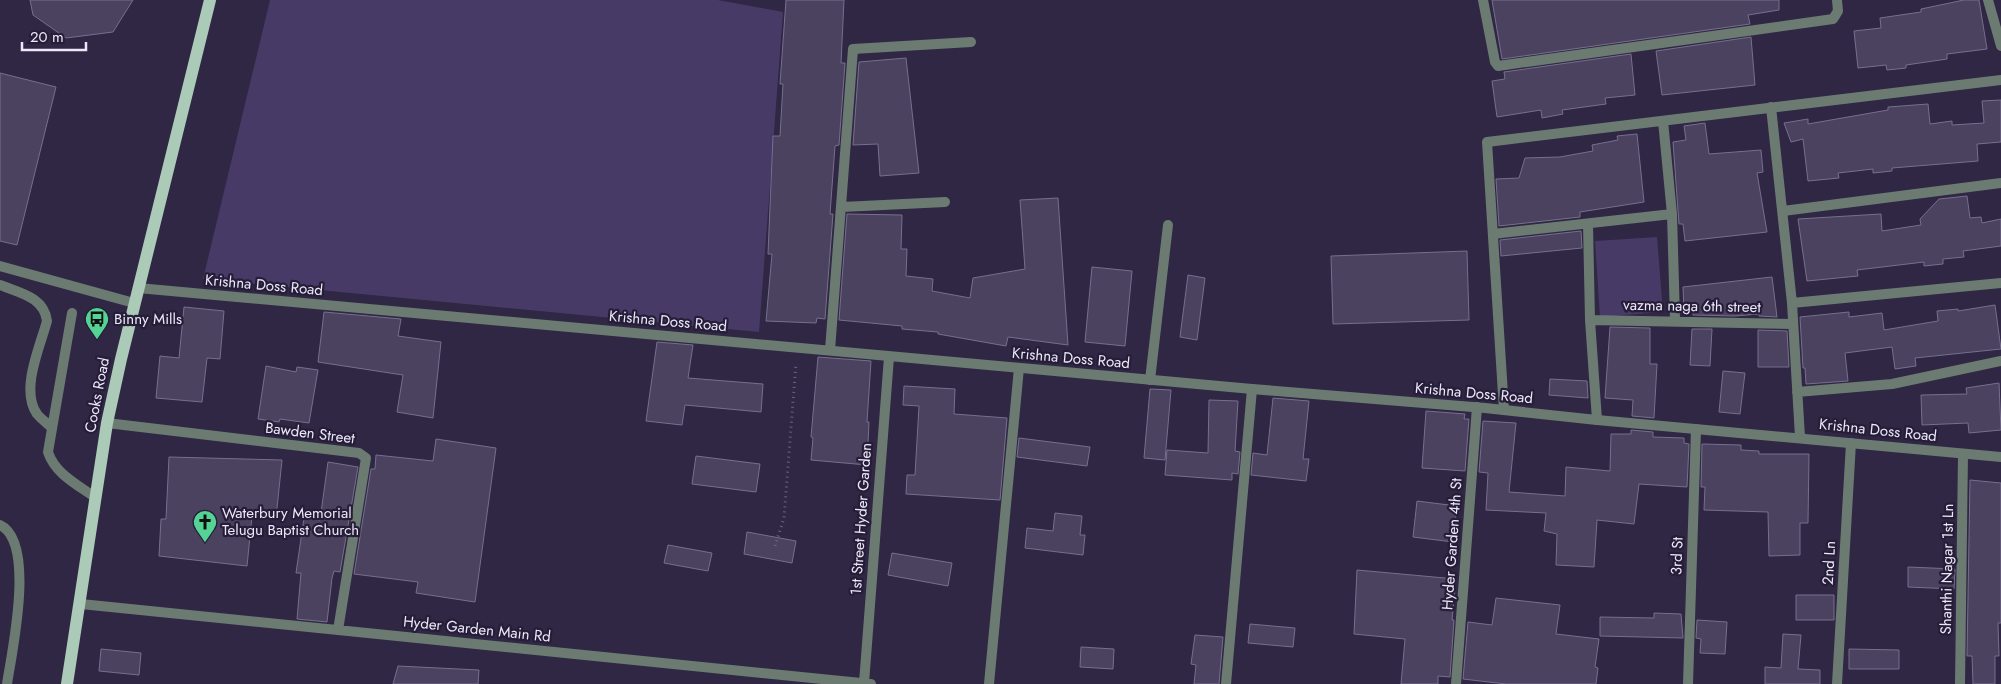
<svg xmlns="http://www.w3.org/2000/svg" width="2001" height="684" font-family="Jost,sans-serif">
<rect width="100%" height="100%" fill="#2f2743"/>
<path fill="#483a67" d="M 270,0 L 718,0 L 783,12 L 759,332 L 203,279 Z
M 1657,237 L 1663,312 L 1600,317 L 1595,241 Z"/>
<path fill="#4a425f" stroke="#776f8e" d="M 30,0 L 133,0 L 113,32 L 66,38 L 33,15 Z
M 786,0 L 844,0 L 841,63 L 845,63 L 839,145 L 835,146 L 830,214 L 833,214 L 825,319 L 817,318 L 816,323 L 766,321 L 772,254 L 768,254 L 773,136 L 780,136 L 783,84 L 780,84 Z
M 1492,0 L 1779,0 L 1779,10 L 1748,15 L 1750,24 L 1502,59 Z
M 1964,0 L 1979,0 L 1987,49 L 1947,54 L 1947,59 L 1906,65 L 1906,68 L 1887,70 L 1886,65 L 1858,68 L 1854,31 L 1881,28 L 1880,18 L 1921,12 L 1921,9 Z
M 1751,37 L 1755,85 L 1662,95 L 1656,51 Z
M 1631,54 L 1635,95 L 1605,98 L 1606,104 L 1562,110 L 1563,114 L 1542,118 L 1541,110 L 1497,117 L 1492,81 L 1505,79 L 1504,72 Z
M 906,58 L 919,173 L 880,176 L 878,144 L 853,145 L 859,62 Z
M 0,73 L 56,87 L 17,245 L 0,241 Z
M 2001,100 L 2001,142 L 1977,144 L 1978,161 L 1892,168 L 1892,171 L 1873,173 L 1873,169 L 1838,173 L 1839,178 L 1808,181 L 1803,139 L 1791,142 L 1784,123 L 1808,119 L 1808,124 L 1888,110 L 1888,107 L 1928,104 L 1930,124 L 1952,121 L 1952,125 L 1984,123 L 1982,101 Z
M 1705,123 L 1709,154 L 1761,150 L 1763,172 L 1757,173 L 1767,232 L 1685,241 L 1683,224 L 1679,224 L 1673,142 L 1686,140 L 1684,126 Z
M 1637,134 L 1644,202 L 1580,212 L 1580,217 L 1499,226 L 1496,179 L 1519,178 L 1525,158 L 1560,157 L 1593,151 L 1592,145 L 1618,140 L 1617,136 Z
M 1967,196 L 1970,218 L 1981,217 L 1982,223 L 2001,219 L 2001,246 L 1963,251 L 1964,257 L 1943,259 L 1943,264 L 1924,266 L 1924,262 L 1857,270 L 1858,276 L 1807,281 L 1798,219 L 1881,214 L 1882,231 L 1921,225 L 1920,219 L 1939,199 Z
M 1058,198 L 1068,345 L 1008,337 L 1006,346 L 938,334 L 938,332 L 902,329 L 902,326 L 839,320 L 847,214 L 902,215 L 901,249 L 907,249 L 906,276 L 933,279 L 932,291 L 970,298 L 973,278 L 1025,269 L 1020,200 Z
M 1581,231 L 1582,248 L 1501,256 L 1500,240 Z
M 1467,251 L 1469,320 L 1333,324 L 1331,256 Z
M 1092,267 L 1132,271 L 1125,346 L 1085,342 Z
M 1188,275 L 1205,278 L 1197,340 L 1180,337 Z
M 1772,277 L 1777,317 L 1759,316 L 1759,314 L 1735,316 L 1693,315 L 1693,309 L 1684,309 L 1683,287 Z
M 1995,305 L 2001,349 L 1915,358 L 1916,366 L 1895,369 L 1892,347 L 1845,353 L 1848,381 L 1806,384 L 1805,368 L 1803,368 L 1800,317 L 1849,312 L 1849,317 L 1882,313 L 1884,330 L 1938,321 L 1937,311 L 1958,309 L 1958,311 Z
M 184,307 L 224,311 L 220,359 L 207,358 L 202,402 L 156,398 L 160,356 L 179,358 Z
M 324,312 L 401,319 L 398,336 L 441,342 L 433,418 L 397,412 L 403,375 L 318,362 Z
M 1610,327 L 1650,328 L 1650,364 L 1657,364 L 1654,418 L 1632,416 L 1633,400 L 1605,398 Z
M 1692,329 L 1712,329 L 1710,366 L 1690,365 Z
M 1758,330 L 1787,331 L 1789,367 L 1758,367 Z
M 657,342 L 693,345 L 688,378 L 763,384 L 761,412 L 685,405 L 682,425 L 646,421 Z
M 818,357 L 871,361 L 867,422 L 869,422 L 867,465 L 811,460 L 813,438 L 811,437 Z
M 266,366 L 296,372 L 297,367 L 318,370 L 309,423 L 280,419 L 279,422 L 258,419 Z
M 1723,371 L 1745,373 L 1740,414 L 1719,412 Z
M 1550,379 L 1587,381 L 1588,398 L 1549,395 Z
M 1999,383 L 2001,430 L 1969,433 L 1968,423 L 1922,425 L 1921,395 L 1967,394 L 1966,388 Z
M 904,386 L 955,389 L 954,414 L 1007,418 L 1000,500 L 906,494 L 907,475 L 915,475 L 919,406 L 903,405 Z
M 1150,389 L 1171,390 L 1165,460 L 1144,458 Z
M 1273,398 L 1309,401 L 1303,459 L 1309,459 L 1306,481 L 1251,475 L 1253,453 L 1267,455 Z
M 1209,400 L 1238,401 L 1235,451 L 1240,452 L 1238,474 L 1232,473 L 1232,480 L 1165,475 L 1167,450 L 1208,453 Z
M 1426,411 L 1465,414 L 1464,419 L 1469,419 L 1465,471 L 1422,468 Z
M 1483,421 L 1516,423 L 1509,492 L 1565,496 L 1566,467 L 1610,471 L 1611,434 L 1631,434 L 1631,430 L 1653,432 L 1653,437 L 1684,438 L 1684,443 L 1689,444 L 1687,487 L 1639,484 L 1634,524 L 1597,520 L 1594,567 L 1556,565 L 1557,534 L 1544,531 L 1546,513 L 1486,510 L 1488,473 L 1479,472 Z
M 1019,438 L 1090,447 L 1087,466 L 1017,457 Z
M 436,439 L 496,448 L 475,602 L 416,593 L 418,582 L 354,574 L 371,469 L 375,469 L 376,455 L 433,461 Z
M 1702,444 L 1741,445 L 1741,450 L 1759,451 L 1759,454 L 1809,454 L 1808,523 L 1800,523 L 1800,555 L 1769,556 L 1768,512 L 1704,510 L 1705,487 L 1701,487 Z
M 696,456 L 760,464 L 756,492 L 692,484 Z
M 169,457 L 282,460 L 276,518 L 252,516 L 247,566 L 159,556 L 161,519 L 166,519 Z
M 328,462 L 358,467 L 340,572 L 334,571 L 332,578 L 327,622 L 297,619 L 301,573 L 296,573 L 304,518 L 320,520 Z
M 1970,480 L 2001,483 L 2001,623 L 1998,623 L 1999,656 L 1995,656 L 1995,684 L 1973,684 L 1972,656 L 1967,656 Z
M 1417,501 L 1457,506 L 1453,542 L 1413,537 Z
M 1055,513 L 1082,516 L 1080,535 L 1085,535 L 1083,555 L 1025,548 L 1027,528 L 1053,531 Z
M 747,532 L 796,541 L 792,563 L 744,554 Z
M 668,545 L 712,553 L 708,571 L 664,563 Z
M 892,553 L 952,563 L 948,586 L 888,575 Z
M 1908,567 L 1955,569 L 1954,589 L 1908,587 Z
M 1357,570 L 1456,579 L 1452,620 L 1454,620 L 1450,677 L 1438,676 L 1438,684 L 1401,684 L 1405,639 L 1354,634 Z
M 1796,595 L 1834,595 L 1834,620 L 1796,620 Z
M 1496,598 L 1560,605 L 1556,634 L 1599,639 L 1595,667 L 1598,668 L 1596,684 L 1506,684 L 1463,679 L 1468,622 L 1492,625 Z
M 1654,613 L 1681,614 L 1683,638 L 1600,636 L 1600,617 L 1654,618 Z
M 1697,620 L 1727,622 L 1725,654 L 1700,653 L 1701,639 L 1696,638 Z
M 1250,624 L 1295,628 L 1293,647 L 1248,643 Z
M 1783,634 L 1801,635 L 1798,669 L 1820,670 L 1820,684 L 1765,684 L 1765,667 L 1781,668 Z
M 1195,635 L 1223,637 L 1219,684 L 1194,684 L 1196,665 L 1191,664 Z
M 1081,647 L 1114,649 L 1113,669 L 1080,667 Z
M 101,649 L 141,653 L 139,675 L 99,671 Z
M 1849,649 L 1899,650 L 1899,669 L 1849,669 Z
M 398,666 L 479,670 L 478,684 L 393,684 Z"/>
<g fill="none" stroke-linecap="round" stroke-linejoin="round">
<path stroke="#6c657e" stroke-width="3" stroke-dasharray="1 4" stroke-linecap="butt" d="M 775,546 L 784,518 L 796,363"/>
<path stroke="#6c7b72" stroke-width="10" d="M 1483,0 L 1495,62 L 1498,66 L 1833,19 L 1838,11 L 1837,0
M 1150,380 L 1168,225
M 0,525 C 36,542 12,651 7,684"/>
<path stroke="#6c7b72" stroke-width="10" d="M 1771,107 L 1792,303 L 1800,437
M 1663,121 L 1672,214
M 842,207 L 945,202
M 1783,211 L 2001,183
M 1588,224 L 1590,320 L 1597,420
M 1493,234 L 1672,214 L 1675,320
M 0,266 L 134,303
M 0,285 C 20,293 44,297 47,321 C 40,347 20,390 37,414 C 41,419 47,423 51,427
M 1792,303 L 2001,283
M 72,313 L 48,452 C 55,474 78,485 96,498
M 1590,320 L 1793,324
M 830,350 L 853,49 L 971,42
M 1797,392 L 1892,384 L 2001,361
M 1504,410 L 1487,142 L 2001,80
M 107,423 L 359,453 L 366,458 L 338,630
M 81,604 L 871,684
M 864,683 L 889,357
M 989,684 L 1019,368
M 1226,684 L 1252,389
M 1456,684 L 1477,407
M 1688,684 L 1696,429
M 1837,684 L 1851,443
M 1960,684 L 1963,454"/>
<path stroke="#6c7b72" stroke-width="10" d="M 1988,0 L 2001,46
M 138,288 L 1252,389 L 1485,408 L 1597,420 L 2001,457"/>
<path stroke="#abcab7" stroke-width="12" d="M 67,684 L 107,423 L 121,359 L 210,0"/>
</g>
<defs>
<g id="bus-pin" transform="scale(1.25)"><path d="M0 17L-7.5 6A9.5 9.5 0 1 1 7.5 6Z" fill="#54d395" stroke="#261e38"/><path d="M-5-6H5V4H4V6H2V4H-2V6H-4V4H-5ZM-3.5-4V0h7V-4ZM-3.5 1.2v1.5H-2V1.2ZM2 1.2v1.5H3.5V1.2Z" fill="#111"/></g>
<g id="church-pin" transform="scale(1.25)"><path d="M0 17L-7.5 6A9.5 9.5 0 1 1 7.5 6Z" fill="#54d395" stroke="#261e38"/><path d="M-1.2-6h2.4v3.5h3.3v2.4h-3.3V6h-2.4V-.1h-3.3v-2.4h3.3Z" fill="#111"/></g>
</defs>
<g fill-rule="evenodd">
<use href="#bus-pin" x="97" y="319"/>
<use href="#church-pin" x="205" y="522"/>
</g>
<g text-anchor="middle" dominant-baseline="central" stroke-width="4.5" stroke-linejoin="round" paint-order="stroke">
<g font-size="15" fill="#ece8fa" stroke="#261e38">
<text transform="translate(264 285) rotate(5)">Krishna Doss Road</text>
<text transform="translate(1692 306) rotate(1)">vazma naga 6th street</text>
<text transform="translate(668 321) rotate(5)">Krishna Doss Road</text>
<text transform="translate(1071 358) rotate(5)">Krishna Doss Road</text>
<text transform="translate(1474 393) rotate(5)">Krishna Doss Road</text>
<text transform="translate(97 395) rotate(-79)">Cooks Road</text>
<text transform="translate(1878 430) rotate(6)">Krishna Doss Road</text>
<text transform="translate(310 433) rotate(7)">Bawden Street</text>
<text transform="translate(861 519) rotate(-86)">1st Street Hyder Garden</text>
<text transform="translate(1452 544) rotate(-86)">Hyder Garden 4th St</text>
<text transform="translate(1677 556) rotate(-88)">3rd St</text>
<text transform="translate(1829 563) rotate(-87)">2nd Ln</text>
<text transform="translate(1947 569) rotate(-89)">Shanthi Nagar 1st Ln</text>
<text transform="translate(477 629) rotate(6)">Hyder Garden Main Rd</text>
</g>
<g font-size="15" fill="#ece8fa" stroke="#261e38" text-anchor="start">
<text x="114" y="319">Binny Mills</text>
<text x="222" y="513">Waterbury Memorial<tspan x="222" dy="17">Telugu Baptist Church</tspan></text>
</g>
</g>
<path d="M22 42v8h64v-8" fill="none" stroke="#ece8fa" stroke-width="2.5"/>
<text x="30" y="42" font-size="15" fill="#ece8fa" stroke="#261e38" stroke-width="4" paint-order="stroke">20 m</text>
</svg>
